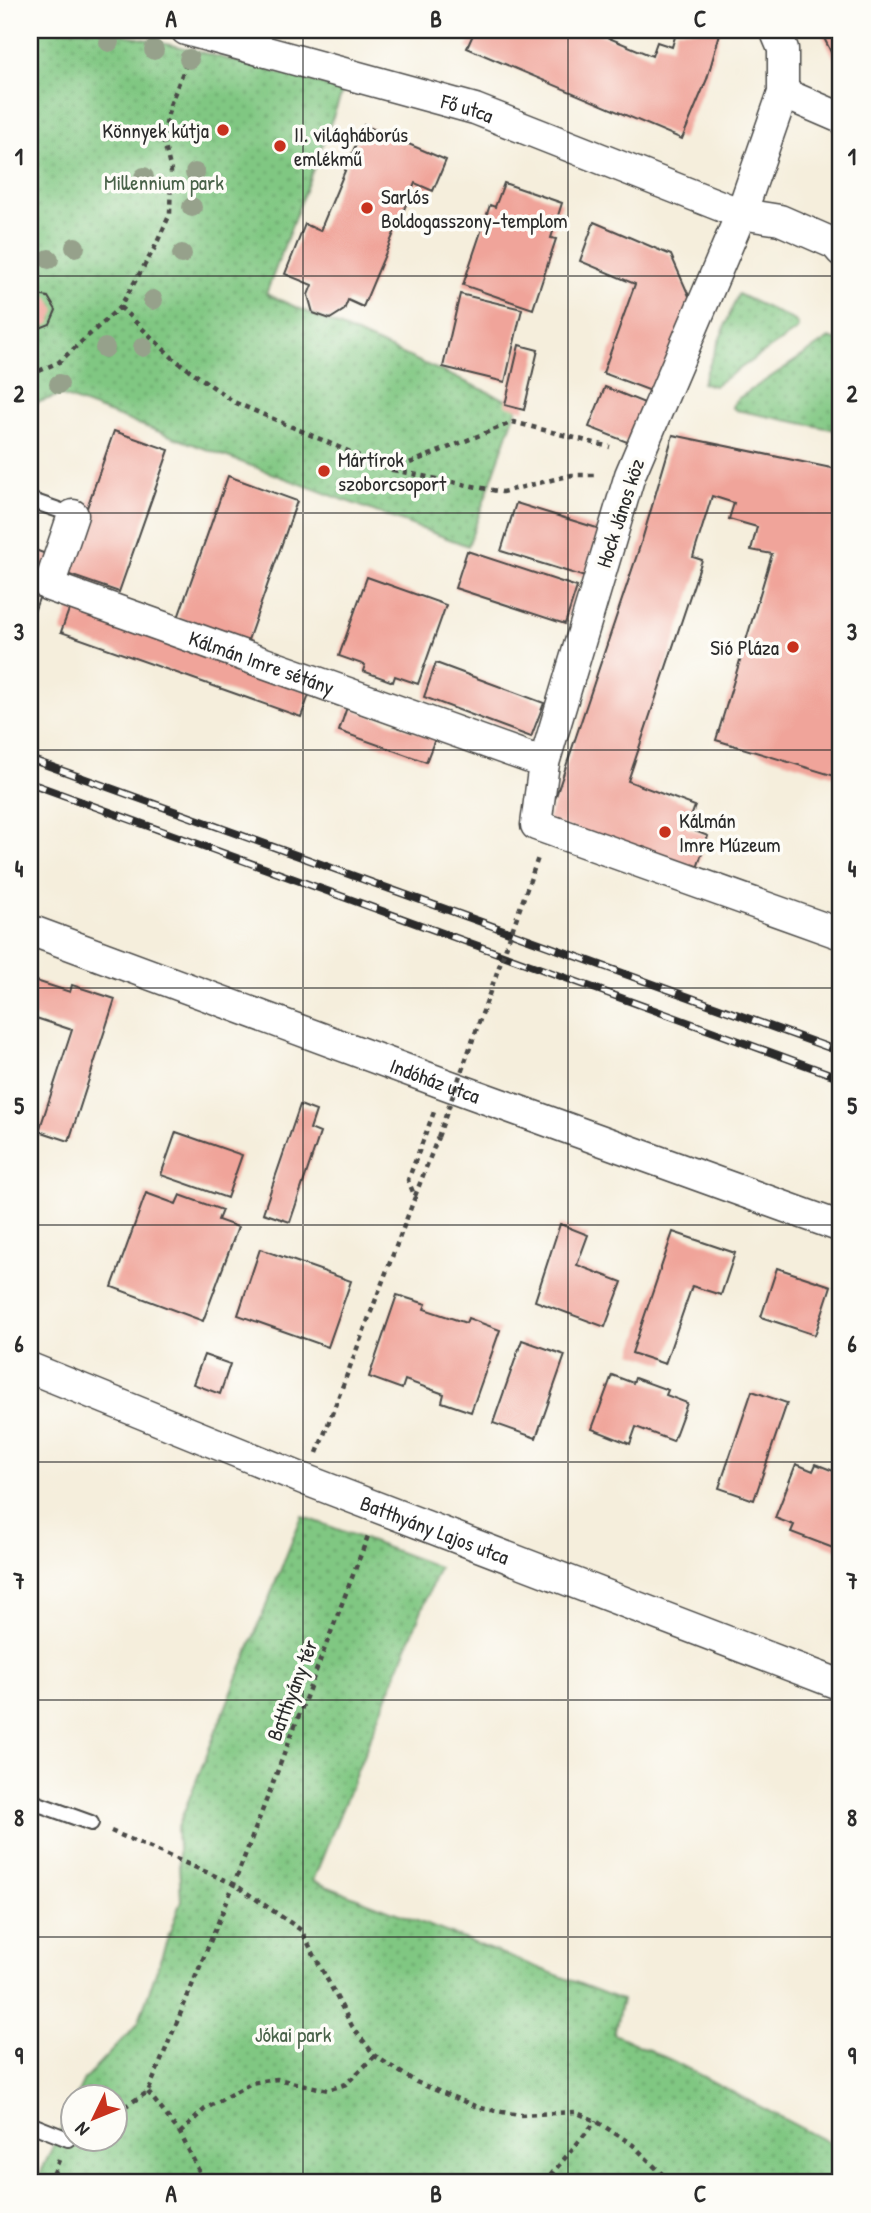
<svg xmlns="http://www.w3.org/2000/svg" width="871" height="2213" font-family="'Patrick Hand',sans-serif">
<defs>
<pattern id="green-dots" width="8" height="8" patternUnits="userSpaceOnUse" patternTransform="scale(1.75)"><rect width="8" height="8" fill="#80c782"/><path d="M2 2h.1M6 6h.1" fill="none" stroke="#69a26b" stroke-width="1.8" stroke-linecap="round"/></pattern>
</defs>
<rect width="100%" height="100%" fill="#fdfcf7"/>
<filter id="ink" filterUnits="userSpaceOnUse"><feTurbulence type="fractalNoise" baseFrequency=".0143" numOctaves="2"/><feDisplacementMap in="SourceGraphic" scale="14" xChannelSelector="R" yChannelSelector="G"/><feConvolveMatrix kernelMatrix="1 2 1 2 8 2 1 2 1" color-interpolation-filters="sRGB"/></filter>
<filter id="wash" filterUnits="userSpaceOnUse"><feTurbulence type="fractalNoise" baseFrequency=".00686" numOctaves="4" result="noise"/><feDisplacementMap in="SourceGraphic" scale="28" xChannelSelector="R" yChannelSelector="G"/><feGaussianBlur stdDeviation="1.57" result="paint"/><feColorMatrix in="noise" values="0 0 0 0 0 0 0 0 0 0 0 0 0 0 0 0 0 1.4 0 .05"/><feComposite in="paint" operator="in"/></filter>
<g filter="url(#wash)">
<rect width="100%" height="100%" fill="#f5eedc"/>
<path fill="url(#green-dots)" stroke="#567956" stroke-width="2" d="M 30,30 L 103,30 L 189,49 L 343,90 L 266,294 L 518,405 L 468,546 L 60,395 L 30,405 Z
M 738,294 L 795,321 L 798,326 L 797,330 L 714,386 L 702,383 Z
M 829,338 L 841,342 L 841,431 L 736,410 L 732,407 L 736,400 Z
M 302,1516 L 439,1567 L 313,1881 L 622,2000 L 614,2034 L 673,2061 L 841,2149 L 841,2183 L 36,2183 L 73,2103 L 74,2140 L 116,2140 L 116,2098 L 76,2097 L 84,2080 L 138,2023 L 181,1900 L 177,1829 Z"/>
<g id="blocks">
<path fill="#f0a49a" d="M 475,30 L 590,30 L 652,56 L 657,42 L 672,47 L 677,30 L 721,30 L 707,79 L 682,139 L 467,48 Z
M 820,30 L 841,30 L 841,72 Z
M 364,125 L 446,160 L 433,191 L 415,183 L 363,307 L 348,300 L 344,310 L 330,319 L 313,313 L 308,295 L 312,285 L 285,274 L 305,224 L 320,231 Z
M 504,183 L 562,203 L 551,238 L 556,239 L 533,309 L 463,285 L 490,205 L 495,207 Z
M 594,222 L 671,255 L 693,305 L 659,394 L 603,373 L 635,284 L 580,261 Z
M 460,294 L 522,309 L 505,382 L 443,367 Z
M 37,295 L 48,297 L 56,310 L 50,324 L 40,328 L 30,325 L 30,298 Z
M 519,345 L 538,350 L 524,410 L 505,405 Z
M 605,387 L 647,404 L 632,444 L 589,427 Z
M 114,431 L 169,450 L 119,592 L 64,573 Z
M 673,435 L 841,470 L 841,778 L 716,740 L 772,554 L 751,550 L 757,527 L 729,519 L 734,503 L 712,496 L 693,557 L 702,560 L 628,781 L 695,806 L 687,828 L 708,836 L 696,871 L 548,820 L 642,540 Z
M 228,476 L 297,501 L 247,643 L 178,618 Z
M 516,503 L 600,529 L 585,577 L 501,551 Z
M 30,548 L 54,557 L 30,623 Z
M 467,551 L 577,587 L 565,624 L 455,588 Z
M 367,577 L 446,605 L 418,684 L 395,676 L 393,682 L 363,671 L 365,665 L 339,656 Z
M 70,607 L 310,692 L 301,717 L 61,632 Z
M 436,663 L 544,703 L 531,737 L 424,697 Z
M 347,707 L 435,739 L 426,762 L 339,731 Z
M 30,979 L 70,992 L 72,985 L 115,999 L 69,1141 L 39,1131 L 72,1030 L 30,1016 Z
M 300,1105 L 316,1111 L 310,1129 L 320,1133 L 290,1222 L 263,1213 Z
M 176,1132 L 242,1155 L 227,1198 L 161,1175 Z
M 146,1193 L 176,1204 L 180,1195 L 222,1210 L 218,1220 L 238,1227 L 203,1321 L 112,1287 Z
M 560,1224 L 588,1235 L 577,1265 L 622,1282 L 605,1327 L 535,1301 Z
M 673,1232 L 735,1253 L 721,1295 L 692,1286 L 665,1364 L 632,1353 Z
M 260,1249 L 351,1281 L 328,1347 L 238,1315 Z
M 777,1268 L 831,1286 L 815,1335 L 761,1317 Z
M 397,1295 L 426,1304 L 424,1309 L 466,1323 L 468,1318 L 500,1330 L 471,1412 L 442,1402 L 444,1394 L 405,1380 L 402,1389 L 369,1377 Z
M 522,1340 L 565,1355 L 536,1438 L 493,1423 Z
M 204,1355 L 230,1364 L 220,1394 L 193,1384 Z
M 612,1375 L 633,1383 L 635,1378 L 668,1390 L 666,1395 L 687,1403 L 673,1441 L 636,1427 L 630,1444 L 592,1429 Z
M 752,1391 L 787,1403 L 754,1500 L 719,1488 Z
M 796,1464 L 813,1471 L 816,1464 L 841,1474 L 841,1551 L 791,1532 L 794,1525 L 775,1518 Z"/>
</g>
</g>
<g filter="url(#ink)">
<use href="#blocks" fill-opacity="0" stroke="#494846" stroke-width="2"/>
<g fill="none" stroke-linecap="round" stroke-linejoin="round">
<g stroke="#494846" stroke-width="18">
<path id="lane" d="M 30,500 L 73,515
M 30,1801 L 91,1823
M 30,2124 L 68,2139"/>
</g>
<g stroke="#494846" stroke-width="33">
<g id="street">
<path id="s1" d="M 186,30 L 475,109 L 741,214 L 780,220 L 835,244 L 841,251"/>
<path d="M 775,30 L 783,49 L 783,93 L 741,214 L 630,475 L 544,763 L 536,825 L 841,934"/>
<path d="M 783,93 L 841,118"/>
<path id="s2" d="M 73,515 L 49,586 L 544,763"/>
<path id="s3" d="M 30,930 L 445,1084 L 841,1227"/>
<path id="s4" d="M 30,1368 L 306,1480 L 841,1685"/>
</g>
</g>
<path stroke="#494846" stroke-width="4.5" stroke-dasharray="5 5" stroke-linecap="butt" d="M 120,307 L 174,359 L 234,402 L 392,470 L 513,422 L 610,447
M 30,375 L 59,362 L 120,307 L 154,249 L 170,214 L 171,171 L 163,138 L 170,105 L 187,62
M 393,470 L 502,492 L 572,475 L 597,475
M 415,1196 L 438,1137
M 317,1453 L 415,1197 L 408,1180 L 434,1112
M 111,1831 L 234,1884 L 301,1930 L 352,2026 L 375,2056 L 416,2082 L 480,2108 L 519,2115 L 575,2112 L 596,2121 L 633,2145 L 671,2183
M 148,2092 L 180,2133 L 205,2183
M 116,2112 L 148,2092 L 234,1884 L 368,1536
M 180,2133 L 205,2109 L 251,2083 L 277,2079 L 328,2090 L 346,2084 L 375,2056
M 50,2183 L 59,2160
M 544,2183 L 596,2121"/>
<use href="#lane" stroke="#fff" stroke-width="14"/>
<use href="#street" stroke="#fff" stroke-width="30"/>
<g stroke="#2b2b2b" stroke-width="8">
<path id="rail" d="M 30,759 L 841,1052
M 30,783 L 841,1078"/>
</g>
<use href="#rail" stroke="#fdfcf7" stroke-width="5" stroke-dasharray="16" stroke-linecap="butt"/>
<path stroke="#494846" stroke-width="4.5" stroke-dasharray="5 5" stroke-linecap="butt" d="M 438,1137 L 539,855"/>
</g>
<g fill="#96a18b">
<circle cx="109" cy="42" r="10"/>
<circle cx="154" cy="50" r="10"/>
<circle cx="189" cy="59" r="10"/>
<circle cx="195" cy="173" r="10"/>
<circle cx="144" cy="177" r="10"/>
<circle cx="192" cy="207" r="10"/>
<circle cx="75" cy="247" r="10"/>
<circle cx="182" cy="254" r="10"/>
<circle cx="49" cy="259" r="10"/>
<circle cx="153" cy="300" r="10"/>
<circle cx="143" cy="347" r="10"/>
<circle cx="105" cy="348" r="10"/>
<circle cx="59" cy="384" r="10"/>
</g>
</g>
<path fill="none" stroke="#2b2b2b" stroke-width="2" stroke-opacity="0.55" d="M 303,30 L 303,2183M 568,30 L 568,2183M 30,276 L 841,276M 30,513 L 841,513M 30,750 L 841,750M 30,988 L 841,988M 30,1225 L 841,1225M 30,1462 L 841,1462M 30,1700 L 841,1700M 30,1937 L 841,1937"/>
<g fill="#c8321e" stroke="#fdfcf7" stroke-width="2.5">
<circle cx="223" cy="130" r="7"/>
<circle cx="280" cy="146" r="7"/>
<circle cx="367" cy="208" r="7"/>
<circle cx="324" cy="471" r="7"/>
<circle cx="793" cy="647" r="7"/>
<circle cx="665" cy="832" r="7"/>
</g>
<g text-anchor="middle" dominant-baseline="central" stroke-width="7" stroke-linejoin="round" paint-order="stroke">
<g font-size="21" fill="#2b2b2b" stroke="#fdfcf7">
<text stroke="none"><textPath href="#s1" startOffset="292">Fő utca</textPath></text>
<text transform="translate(620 513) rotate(-72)">Hock János köz</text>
<text stroke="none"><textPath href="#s2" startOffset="301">Kálmán Imre sétány</textPath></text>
<text stroke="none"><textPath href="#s3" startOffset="432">Indóház utca</textPath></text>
<text stroke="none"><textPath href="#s4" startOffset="436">Batthyány Lajos utca</textPath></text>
<text transform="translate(292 1690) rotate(-69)">Batthyány tér</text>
</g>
<g font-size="21" fill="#2b2b2b" stroke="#fdfcf7" text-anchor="start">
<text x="209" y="130" text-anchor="end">Könnyek kútja</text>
<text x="294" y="134">II. világháborús<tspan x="294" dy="24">emlékmű</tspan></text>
<text x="381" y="196">Sarlós<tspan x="381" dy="24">Boldogasszony-templom</tspan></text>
<text x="338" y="459">Mártírok<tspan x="338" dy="24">szoborcsoport</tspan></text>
<text x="779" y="647" text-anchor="end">Sió Pláza</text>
<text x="679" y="820">Kálmán<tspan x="679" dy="24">Imre Múzeum</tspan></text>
</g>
<g font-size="21" fill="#496249" stroke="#fdfcf7">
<text x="164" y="182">Millennium park</text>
<text x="293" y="2034">Jókai park</text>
</g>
</g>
<rect width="871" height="2213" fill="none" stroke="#fdfcf7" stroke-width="77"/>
<g transform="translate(94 2118) rotate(227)"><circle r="33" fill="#fdfcf7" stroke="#a9a8a5" stroke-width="2"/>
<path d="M0-5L12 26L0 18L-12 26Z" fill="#c8321e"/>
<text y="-10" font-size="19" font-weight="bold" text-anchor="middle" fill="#2b2b2b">N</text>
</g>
<rect x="38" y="38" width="794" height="2136" fill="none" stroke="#2b2b2b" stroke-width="2.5"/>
<g font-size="23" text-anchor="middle" font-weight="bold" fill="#2b2b2b">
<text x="171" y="27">A</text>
<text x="436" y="27">B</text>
<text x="700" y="27">C</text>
<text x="19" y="165">1</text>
<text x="852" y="165">1</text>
<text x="19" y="402">2</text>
<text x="852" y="402">2</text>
<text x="19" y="640">3</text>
<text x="852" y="640">3</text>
<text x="19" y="877">4</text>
<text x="852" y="877">4</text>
<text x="19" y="1114">5</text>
<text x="852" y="1114">5</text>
<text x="19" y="1352">6</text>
<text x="852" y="1352">6</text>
<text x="19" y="1589">7</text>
<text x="852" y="1589">7</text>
<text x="19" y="1826">8</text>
<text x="852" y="1826">8</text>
<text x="19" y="2064">9</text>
<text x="852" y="2064">9</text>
<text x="171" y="2202">A</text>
<text x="436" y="2202">B</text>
<text x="700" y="2202">C</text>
</g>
</svg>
